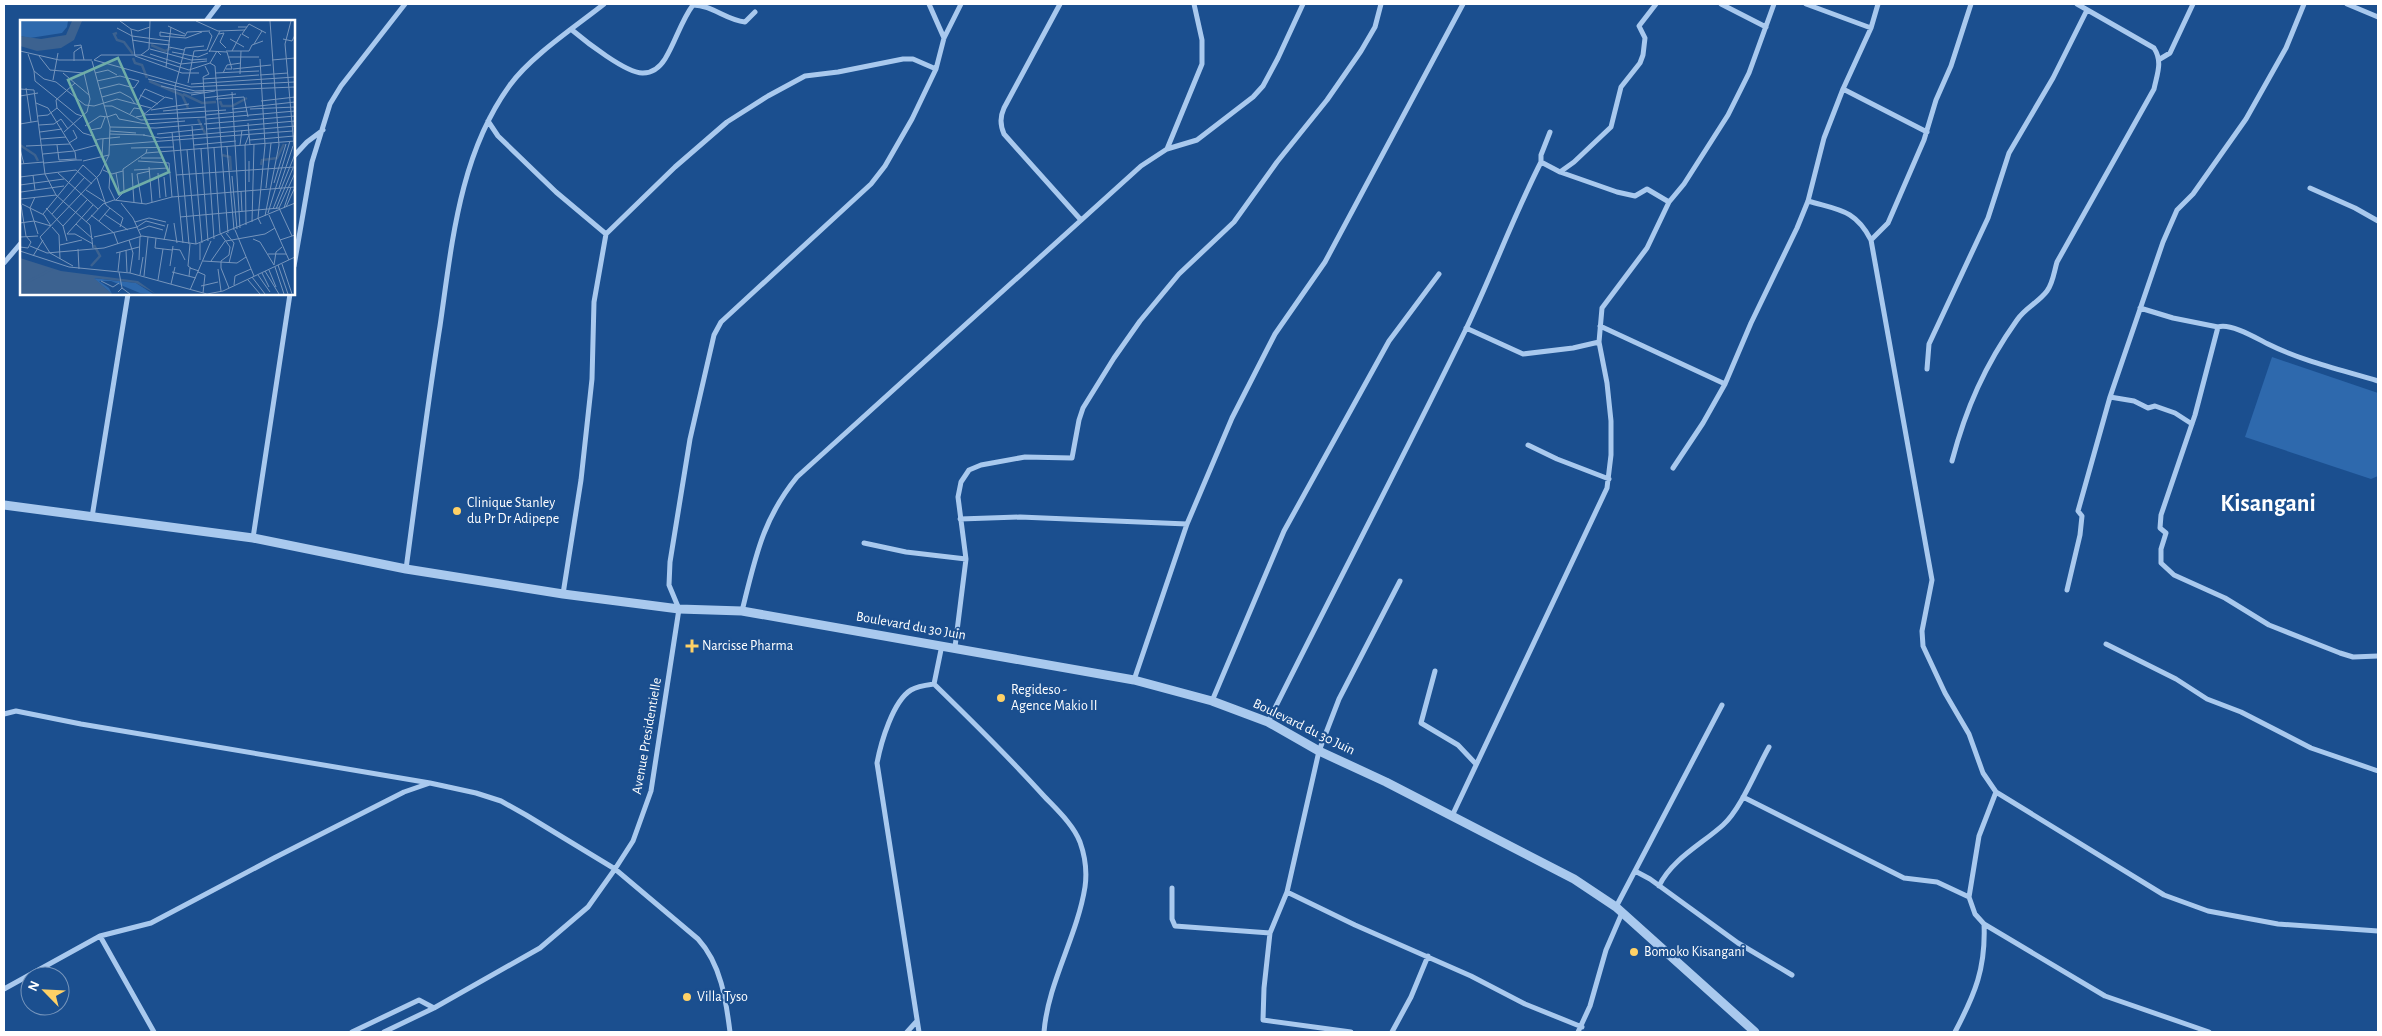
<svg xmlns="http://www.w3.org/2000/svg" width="2382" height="1036" font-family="'Alegreya Sans',sans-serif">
<rect width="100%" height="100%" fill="#1b4f8f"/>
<path fill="#2e69ad" d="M 2272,357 L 2378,393 L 2378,476 L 2371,479 L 2245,437 Z"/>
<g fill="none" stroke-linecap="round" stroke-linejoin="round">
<path stroke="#a9c9ee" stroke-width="5" d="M 929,4 L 944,38
M 1060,4 L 1004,108 C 1000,117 1000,124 1004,134 L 1081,220
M 1721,4 L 1766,27
M 1806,4 L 1871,28
M 2347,4 L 2378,17
M 206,21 L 219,4
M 572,30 C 585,41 627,74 643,73 C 653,73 660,67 665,59 C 676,41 681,21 693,5 C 712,5 726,20 745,22 L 755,12
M 2160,59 L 2170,53 L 2193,4
M 1843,89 L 1927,132
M 488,121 L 498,136 L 556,192 L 606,234
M 1167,149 L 1202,64 L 1202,40 L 1194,4
M 294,156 L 307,142 L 323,130
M 1541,162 L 1560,172 L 1574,162 L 1611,127 L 1621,87 L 1640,63 L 1643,55 L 1645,38 L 1639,26 L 1656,4
M 1560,172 L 1617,192 L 1635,196 L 1647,189 L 1669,202
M 2310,188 L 2355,208 L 2378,221
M 1808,201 C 1838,210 1855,209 1871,240 L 1932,580 L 1922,631 L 1923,646 L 1945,693 L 1969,734 L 1983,773 L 1996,792 L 2164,895 L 2208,911 L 2278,924 L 2378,931
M 1871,240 L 1888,223 L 1924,140 L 1936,100 L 1951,66 L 1971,4
M 4,263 L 21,243
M 294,266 L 312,162 L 330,104 L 341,86 L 405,4
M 2140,308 L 2173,318 L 2218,327 C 2231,323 2256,338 2268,344 C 2302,361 2342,370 2378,381
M 1600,326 L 1725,384
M 2218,327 L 2195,415 L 2161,515 L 2160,528 L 2166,533 L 2161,549 L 2161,563 L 2174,575 L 2225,598 L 2269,625 L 2340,653 L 2353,657 L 2378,656
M 1466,328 L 1523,354 L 1573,348 L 1599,342
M 1927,369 L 1929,344 L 1988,218 L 2009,153 L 2053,78 L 2087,10
M 2110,397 L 2134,401 L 2148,408 L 2155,406 L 2175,413 L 2192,424
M 1528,445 L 1557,459 L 1609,479
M 1952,461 C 1966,408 1985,365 2017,320 C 2025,308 2039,302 2047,291 C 2053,283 2054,272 2057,262 L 2154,89 C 2157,74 2163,62 2154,48 L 2077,4
M 1673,468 L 1703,423 L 1725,384 L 1751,323 L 1797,228 L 1808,201 L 1824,138 L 1843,89 L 1871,28 L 1878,4
M 92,517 L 128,294
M 960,519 L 1020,517 L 1187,524
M 253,538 L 290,294
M 864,543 L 906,552 L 966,559
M 406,569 C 417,488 427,407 440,326 C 452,244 459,155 510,85 C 531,56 575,27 604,4
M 2067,590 L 2080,535 L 2082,516 L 2078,511 L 2110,397 L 2163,242 L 2177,210 L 2193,194 L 2246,119 L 2286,48 L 2304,4
M 563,594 L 581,480 L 592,379 L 594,302 L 606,234 L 675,167 L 727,122 L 768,96 L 805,76 L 838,72 L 903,59 L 913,59 L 936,69
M 742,611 C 755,559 762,520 797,477 L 1141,166 L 1167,149 L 1197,140 L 1253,97 L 1263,86 L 1278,58 L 1303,4
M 2106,644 L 2176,679 L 2207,699 L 2241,712 L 2311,748 L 2378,771
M 955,647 L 966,559 L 958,497 L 961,482 L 969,470 L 981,465 L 1025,457 L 1072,458 L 1079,420 L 1083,408 L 1114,358 L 1140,321 L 1179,274 L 1234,222 L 1277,162 L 1327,100 L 1361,51 L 1375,27 L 1381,4
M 1435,671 L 1421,723 L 1458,745 L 1475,763
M 1134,680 L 1187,524 L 1232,418 L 1275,334 L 1325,262 L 1463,4
M 934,684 C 971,720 1008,756 1043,795 C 1056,809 1073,824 1080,842 C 1085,856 1087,873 1085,887 C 1077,937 1048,982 1044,1032
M 1212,701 L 1284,531 L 1389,341 L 1439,274
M 4,714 L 16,711 L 81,724 L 430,783 L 476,793 L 501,801 L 526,815 L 615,869 L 698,939 C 721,964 726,1000 730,1032
M 1268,722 C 1333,591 1401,462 1465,331 C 1492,275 1513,217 1541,162 L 1541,155 L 1550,132
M 1743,797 L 1904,878 L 1937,882 L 1969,897
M 1452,816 L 1607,488 L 1611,455 L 1611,421 L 1607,383 L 1599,342 L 1602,308 L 1647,248 L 1669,202 L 1684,184 L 1728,115 L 1749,73 L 1774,4
M 1635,871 L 1650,879 L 1738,943 L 1792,975
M 1659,886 C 1672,859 1702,844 1723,825 C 1741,809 1757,768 1769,747
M 1172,888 L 1172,919 L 1175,926 L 1270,933
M 1287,892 L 1355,925 L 1471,976 L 1525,1004 L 1582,1027
M 1616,907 L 1722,705
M 1984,924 L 2105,996 L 2209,1032
M 100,936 L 154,1032
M 4,989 L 100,936 L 151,923 L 274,858 L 404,792 L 430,783
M 352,1032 L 419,1000 L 434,1008
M 384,1032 L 434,1008 L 540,948 L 588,907 L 615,869 L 633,841 L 651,791 L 679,609 L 669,585 L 670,562 L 690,439 L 714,335 L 721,322 L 871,184 L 885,166 L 912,119 L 936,69 L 944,38 L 961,4
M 907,1032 L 917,1021
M 919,1032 L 877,763 C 881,742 893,701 911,690 C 918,686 927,685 934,684 L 942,645
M 1351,1032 L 1263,1020 L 1264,988 L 1270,933 L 1287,892 L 1319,751 L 1339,699 L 1400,581
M 1392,1032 L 1411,997 L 1428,956
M 1578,1032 L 1590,1006 L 1606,950 L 1622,913
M 1955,1032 C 1975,994 1986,968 1984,924 L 1975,914 L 1969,897 L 1979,836 L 1996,792"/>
<path stroke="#a9c9ee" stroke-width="9" d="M 4,505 L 253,538 L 406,569 L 563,594 L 679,609 L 742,611 L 1134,680 L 1212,701 L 1268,722 L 1319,751 L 1386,782 L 1574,879 L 1616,907 L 1755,1032"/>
</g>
<g fill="#ffd166" stroke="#1b4f8f" stroke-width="2">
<circle cx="457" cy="511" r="5"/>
<path d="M689.5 638.5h5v5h5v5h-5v5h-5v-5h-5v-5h5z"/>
<circle cx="1001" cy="698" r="5"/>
<circle cx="1634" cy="952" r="5"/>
<circle cx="687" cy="997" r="5"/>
</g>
<g text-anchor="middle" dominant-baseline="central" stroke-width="4.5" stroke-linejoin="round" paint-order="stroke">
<g font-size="14" fill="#fff" stroke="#1b4f8f" text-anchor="start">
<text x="467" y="503">Clinique Stanley<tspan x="467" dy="16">du Pr Dr Adipepe</tspan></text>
<text x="702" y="646">Narcisse Pharma</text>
<text x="1011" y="690">Regideso -<tspan x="1011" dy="16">Agence Makio II</tspan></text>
<text x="1644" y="952">Bomoko Kisangani</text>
<text x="697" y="997">Villa Tyso</text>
</g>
<g font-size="14" fill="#fff" stroke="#1b4f8f">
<text transform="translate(911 626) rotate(10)">Boulevard du 30 Juin</text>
<text transform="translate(1304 727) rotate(26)">Boulevard du 30 Juin</text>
<text transform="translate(647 736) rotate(-80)">Avenue Presidentielle</text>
</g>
<g font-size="24" font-weight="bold" fill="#fff" stroke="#1b4f8f">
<text x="2268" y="504">Kisangani</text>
</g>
</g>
<g transform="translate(20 20)">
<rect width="275" height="275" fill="#1b4f8f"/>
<path d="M 73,258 L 116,263 L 133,274 L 120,273 L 91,261 L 79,261 L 89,268 L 92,274 Z" fill="#2e69ad"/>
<path d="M 0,1 L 48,1 L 47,7 L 42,13 L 10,18 L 0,16 Z" fill="#2e69ad"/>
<path d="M 52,1 L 62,1 L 54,20 L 41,28 L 17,31 L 0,26 L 0,16 L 21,19 L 46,15 ZM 0,238 L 41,251 L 118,261 L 136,274 L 116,263 L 74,258 L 92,274 L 0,274 Z" fill="#3c6290"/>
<path fill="none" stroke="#3c6290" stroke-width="2.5" d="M 97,13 L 94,14 L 97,20 L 104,22 L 113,34M 131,25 L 145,31 L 151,28M 113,38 L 115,43 L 122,45 L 127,58M 129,61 L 162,75 L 168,88M 163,74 L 182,83 L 196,82M 200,81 L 202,86 L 212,86 L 227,78M 178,99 L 185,113M 0,125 L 15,135 L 18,141M 202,135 L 210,137 L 211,150M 241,145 L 242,140 L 257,138 L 264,124M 71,246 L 80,236 L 74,225M 0,266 L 32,249"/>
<path fill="none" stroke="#7695bc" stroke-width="1" d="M 100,1 L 111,9 L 115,36M 176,1 L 198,11 L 225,10M 271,1 L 265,24 L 274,126M 148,6 L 165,14M 218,7 L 227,7 L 222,14 L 229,18M 227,7 L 229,4 L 246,13M 97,8 L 112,16M 111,9 L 118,11 L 130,7M 199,14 L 204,13 L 200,22 L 206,28M 112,16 L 150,21M 140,16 L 166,18 L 182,12M 140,16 L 140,12 L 165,16M 165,16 L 167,12 L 190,11M 210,19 L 224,27M 263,19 L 272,21 L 275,15M 112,20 L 130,23M 130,23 L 150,25M 234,24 L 242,11M 54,26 L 61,25 L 64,40M 149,27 L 164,30M 130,29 L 171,40 L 187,39M 0,31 L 39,40 L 72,40M 189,31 L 207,32 L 212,49 L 206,49M 206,31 L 229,31 L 232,25 L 243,21M 212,31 L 221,14M 152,32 L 178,37 L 188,33M 189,32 L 200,11M 8,34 L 14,51 L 24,59 L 36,62 L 65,85 L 74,86 L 97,79 L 131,88M 130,34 L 161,44 L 187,41M 121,35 L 169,50 L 190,43 L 197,31 L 201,35M 115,36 L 162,53 L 179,53M 209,37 L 239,37M 240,39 L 245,125 L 238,198 L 241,204M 74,40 L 171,67 L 275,62M 74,40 L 81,35 L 121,35 L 129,29 L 130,1M 252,40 L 275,38M 54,41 L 54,32 L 61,27M 190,43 L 195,46 L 208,213M 185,46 L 189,54 L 183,57 L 184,71 L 194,219M 146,47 L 151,7M 213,49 L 251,45M 14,51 L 15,61 L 56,94 L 62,96 L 67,92 L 70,79 L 64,53 L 30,50 L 19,36M 43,53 L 69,75M 75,53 L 88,50 L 97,55M 195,53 L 239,51M 203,53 L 207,45 L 221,43M 220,54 L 221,31M 240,55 L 268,53M 128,59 L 175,71 L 275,67M 183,59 L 239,55M 33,60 L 38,33M 77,61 L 100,56 L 119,61 L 114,68 L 99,64 L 79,69M 168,63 L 174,31 L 187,30 L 192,16 L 189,12M 171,64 L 275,57M 141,66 L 170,73 L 184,72M 6,68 L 11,102M 0,69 L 14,70 L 25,154 L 36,175 L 70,205 L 73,228M 212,72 L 220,208M 120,75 L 138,84M 171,75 L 195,71M 0,76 L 18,73M 82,77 L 100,72 L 111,78 L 115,84M 184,78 L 216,74M 196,79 L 224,77 L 228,97M 241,81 L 275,77M 16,83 L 28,88 L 55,132 L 56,140 L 62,140M 117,83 L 125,69 L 144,77M 84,86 L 92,86 L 121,100 L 186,97M 37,88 L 63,113 L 73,116M 37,88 L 36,80 L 55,63M 212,89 L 275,82M 230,89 L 275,87M 131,90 L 169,84M 143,91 L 185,87M 110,94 L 114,88 L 121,89 L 125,94M 123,95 L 206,90M 186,95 L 227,91M 18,96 L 28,95 L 37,88M 87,97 L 96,94 L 99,99 L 126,104 L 165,101M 116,97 L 122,96 L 145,77 L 153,79M 186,99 L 275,91M 228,103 L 230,125M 0,104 L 18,101M 184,104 L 275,96M 19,105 L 34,104 L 41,99 L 48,109M 65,106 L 80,96 L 87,97M 172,106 L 182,223M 90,107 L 136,108 L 182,104M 187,109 L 275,101M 70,110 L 81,108 L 85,97M 90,111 L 116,113M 20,112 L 42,109M 44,112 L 62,96M 152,112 L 163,223M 90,114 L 125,115M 137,114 L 183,109M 123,115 L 140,118 L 275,106M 21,119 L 46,117M 230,120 L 274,116M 49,123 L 57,118 L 53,110M 37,125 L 39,140 L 55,139M 90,125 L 273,111M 174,125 L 216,121M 220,125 L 222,110M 6,126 L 50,124M 207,127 L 214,210M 111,128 L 153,127M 194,128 L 200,213 L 210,227 L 209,235 L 201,241 L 201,248 L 209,268M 0,129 L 4,144M 181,129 L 188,221M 167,130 L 176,224M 126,133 L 275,121M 23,134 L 54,131 L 77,125 L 76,120 L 80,119 L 100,117M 82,136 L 83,119M 121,138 L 142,138M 63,141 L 89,135M 118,141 L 149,143 L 152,177M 24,143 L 56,140M 0,144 L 24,142M 63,145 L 77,158M 129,147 L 132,182M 83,150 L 92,154 L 103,151M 114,150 L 148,148M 38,153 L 78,189M 96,153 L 100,176M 112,153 L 114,183M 138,153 L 140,178M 90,154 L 89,168 L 95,180M 13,155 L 15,170M 156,155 L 275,147M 212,156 L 217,209M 0,157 L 56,150 L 72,164M 144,157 L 146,177M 77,158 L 86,185 L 103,198 L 100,207M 229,162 L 229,141M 254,163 L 266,124M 0,165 L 44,159M 246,168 L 251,123M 259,168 L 273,126M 66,170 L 85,182M 221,171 L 222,192M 1,172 L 44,166M 15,177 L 10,188 L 18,214M 1,179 L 36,175M 96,180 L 104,172 L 103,149 L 126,133 L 127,129M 101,183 L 113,198 L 121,216M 2,184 L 24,195 L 31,206M 122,184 L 117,154 L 130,151M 266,187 L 275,167M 26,188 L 43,206 L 47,221M 259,188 L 275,153M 264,188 L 271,167M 253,189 L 275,134M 256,189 L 273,148M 248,193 L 270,121M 23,194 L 63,145M 32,194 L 65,157M 84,194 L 108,210M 71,195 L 94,213 L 98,224M 249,195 L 269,240M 245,196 L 259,125 L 250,1M 160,197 L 259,188 L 272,216M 79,201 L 90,188M 66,202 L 83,184 L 94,180 L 126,184 L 152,177 L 275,167M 115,202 L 129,198 L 146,202M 232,202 L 234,124M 0,203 L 14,201 L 31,206M 154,203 L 157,223M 56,204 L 73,219M 226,205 L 225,125 L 229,115M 43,206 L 67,180M 32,207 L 39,215 L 40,239M 117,207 L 126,201 L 145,206M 119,210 L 129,206 L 143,210M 215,210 L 234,256M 206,213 L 214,223 L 209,243M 47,214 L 73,185M 47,214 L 55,214 L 73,224M 0,217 L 18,216M 20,217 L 80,154 L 89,135 L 90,107 L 72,41M 20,217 L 30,233 L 53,246M 74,217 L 117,207M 136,218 L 135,228 L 152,230M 233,219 L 240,222 L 254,245M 109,220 L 113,233 L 110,253M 144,220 L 148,204M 260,220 L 275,215M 206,221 L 245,214 L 255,208M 180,223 L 180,240M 169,224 L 155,67 L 165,28 L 184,26M 170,224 L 168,246 L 172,249M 40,225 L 62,220M 10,226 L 27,233 L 84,228 L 122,216 L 176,224 L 275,183M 0,227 L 8,228 L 11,222 L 6,216 L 1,185M 58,229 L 59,249M 152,229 L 160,230 L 165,240M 106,230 L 107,252M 0,231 L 49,247 L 110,253 L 187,274 L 203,271 L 275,237M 96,233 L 119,227M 248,234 L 266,234M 13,236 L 23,220M 119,240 L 120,217M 183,241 L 217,243 L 226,237M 191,241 L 205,221M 262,244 L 272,274M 254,245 L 256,232 L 262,227M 258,245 L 268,274M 150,246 L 153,226M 255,247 L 264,274M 198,249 L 201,271M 249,250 L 256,267M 98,251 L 100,232M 245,251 L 259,274M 99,252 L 102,268M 152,252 L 176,258M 178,252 L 185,255 L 183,273M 242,253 L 249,267M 120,255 L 123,237M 238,255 L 250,272M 124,256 L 128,217M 169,256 L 170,248 L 179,251M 232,257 L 245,274M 138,260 L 143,229M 228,260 L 240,274M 81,261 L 93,267 L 99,263M 151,264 L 155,247M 214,265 L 215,256 L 231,249M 181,266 L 198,262M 170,270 L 191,221M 98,272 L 102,268 L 110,274"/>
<path fill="#6fada8" fill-opacity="0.15" stroke="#6fada8" stroke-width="2.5" d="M 98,38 L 149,152 L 99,174 L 48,60 Z"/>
<rect width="275" height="275" fill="none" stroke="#fff" stroke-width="2.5"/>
</g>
<rect width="2382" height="1036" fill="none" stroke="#ffffff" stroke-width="10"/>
<g transform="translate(45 991) rotate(294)"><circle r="24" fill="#1b4f8f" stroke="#7695bc"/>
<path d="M0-4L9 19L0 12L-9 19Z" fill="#ffd166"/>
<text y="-8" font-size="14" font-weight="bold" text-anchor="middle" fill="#ffffff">N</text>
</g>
</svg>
